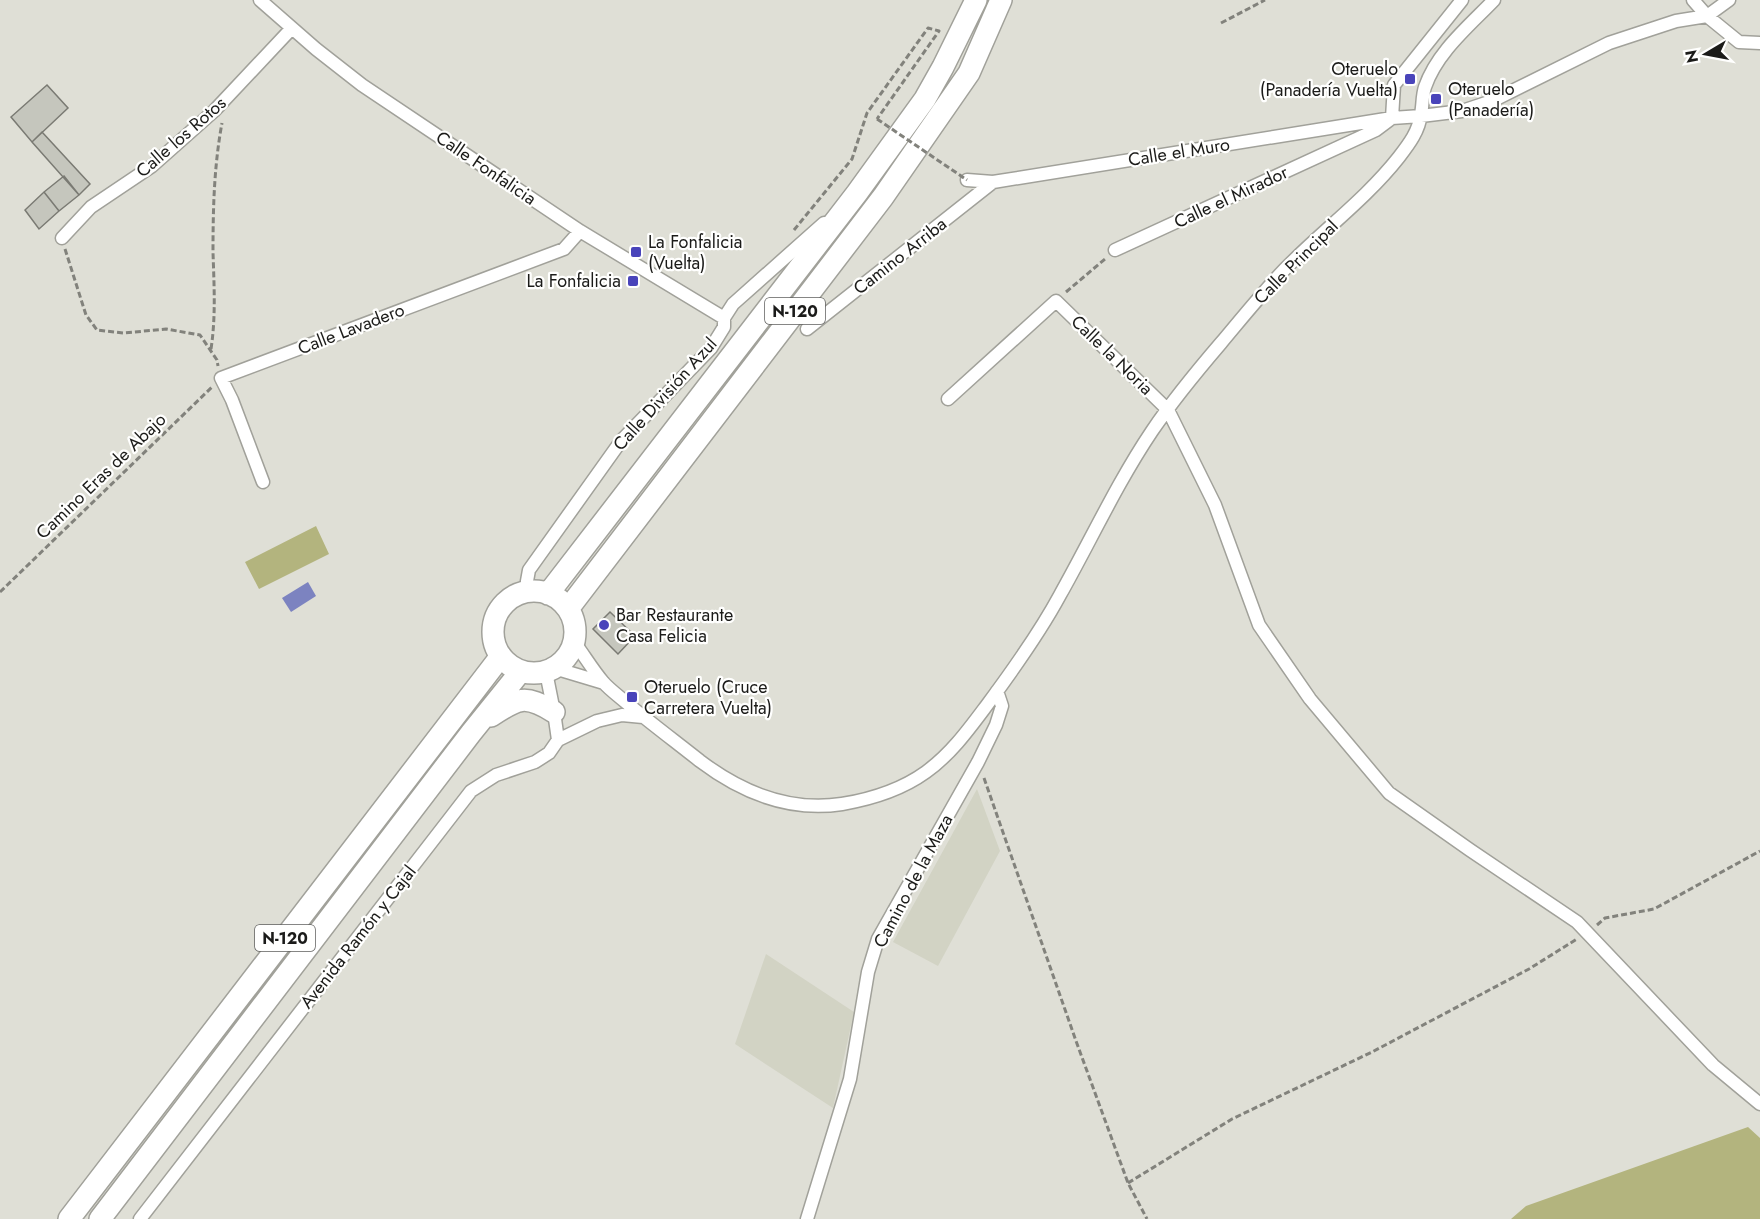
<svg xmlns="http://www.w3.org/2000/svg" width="1760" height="1219" font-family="Jost,sans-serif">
<rect width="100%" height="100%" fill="#dfdfd6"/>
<path fill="#d2d3c4" d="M 977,789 L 1000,851 L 938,966 L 893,942 Z
M 766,954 L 854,1012 L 833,1108 L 735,1044 Z"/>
<path fill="#b3b47e" d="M 316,526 L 329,554 L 259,589 L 245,562 Z
M 1748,1127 L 1760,1138 L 1760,1219 L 1511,1219 L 1526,1206 Z"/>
<path fill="#7c83c0" d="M 308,582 L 316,596 L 291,612 L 282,598 Z"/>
<path fill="#c5c6bd" stroke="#7a7a73" stroke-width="1.5" d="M 47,85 L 68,108 L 32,142 L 11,117 Z
M 42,132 L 90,184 L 79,195 L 32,142 Z
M 64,176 L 79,195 L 59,211 L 44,192 Z
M 44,192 L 59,211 L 39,229 L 25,210 Z
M 610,612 L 635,636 L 618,654 L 593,629 Z"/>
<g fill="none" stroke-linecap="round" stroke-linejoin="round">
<g stroke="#a1a19a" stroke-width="15">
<path id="minor" d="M 260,0 L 316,49 L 362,85 L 580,231 L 724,318
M 1693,0 L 1707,16 L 1739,42 L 1760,43
M 967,180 L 993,182 L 1392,118 L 1394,85 L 1462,0
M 62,238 L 91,207 L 152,166 L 214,111 L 292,28
M 1115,250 L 1376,130 L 1392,118 L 1421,116 L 1462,111 L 1492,101 L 1609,43 L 1676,21 L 1707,16 L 1729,0
M 807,329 L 993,182
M 948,399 L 1056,301 L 1168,410 L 1215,505 L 1259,625 L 1310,699 L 1389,793 L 1470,850 L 1577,922 L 1713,1065 L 1760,1104
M 263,482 L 232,400 L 221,378 L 564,249 L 580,231
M 528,592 L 527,581 L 529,570 L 621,441 L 711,348 L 724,327 L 724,318 L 733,304 L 824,223
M 574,642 C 584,655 592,669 603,682 C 610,690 620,697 629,705 C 652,724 676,742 700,761 C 741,792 790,812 842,804 C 872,799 901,790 926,772 C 951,754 969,729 987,705 C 1013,670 1039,634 1060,595 C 1091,540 1117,483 1152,431 C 1173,400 1197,371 1221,343 C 1242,318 1262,293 1285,269 C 1322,231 1366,199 1399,157 C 1409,144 1419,131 1421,114 C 1423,105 1422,96 1425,87 C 1437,52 1469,26 1494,0
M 554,668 L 604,683
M 558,740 L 597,721 L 622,715 L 643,717
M 140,1219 L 471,791 L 496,775 L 535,762 L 549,753 L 558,740 L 554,712 L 546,672
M 807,1219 L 850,1079 L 868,972 L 878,939 L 978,762 L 996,725 L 1002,706 L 997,691"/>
</g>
<g stroke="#a1a19a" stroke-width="24">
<path id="trunk" d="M493 632a41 41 0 1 1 82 0a41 41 0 1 1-82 0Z
M 548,594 L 857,193 L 925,99 L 943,67 L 976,0
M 568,609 L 883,197 L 969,73 L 1001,0
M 491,716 C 518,698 525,694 554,712
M 69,1219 L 501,656
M 100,1219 L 471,733 L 521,671"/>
</g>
<path stroke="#82827c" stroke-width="3" stroke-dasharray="6 3" stroke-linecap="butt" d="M 1221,23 L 1265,0
M 794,230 L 852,159 L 867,113 L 928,28 L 939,31 L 877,119
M 65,249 L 86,315 L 97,330 L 124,333 L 166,329 L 200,335 L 217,360 L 218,366
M 1066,292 L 1105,259
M 211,349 C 216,316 214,285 213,252 C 213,209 214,166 222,123
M 0,592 L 212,387
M 984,778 L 1076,1041 L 1128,1183 L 1147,1219
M 1597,925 L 1605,918 L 1654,909 L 1760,851
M 1128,1183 L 1232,1119 L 1372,1052 L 1529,969 L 1577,939"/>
<use href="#minor" stroke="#fff" stroke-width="12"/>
<use href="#trunk" stroke="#fff" stroke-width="21"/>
<path stroke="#82827c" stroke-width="3" stroke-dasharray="6 3" stroke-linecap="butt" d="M 877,119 L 967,180"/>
</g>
<g fill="#4944ba" stroke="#fffffe" stroke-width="2">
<rect x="1404" y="73" width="12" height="12" rx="3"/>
<rect x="1430" y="93" width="12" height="12" rx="3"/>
<rect x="630" y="246" width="12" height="12" rx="3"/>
<rect x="627" y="275" width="12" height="12" rx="3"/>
<circle cx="604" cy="625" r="6"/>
<rect x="626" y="691" width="12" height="12" rx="3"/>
</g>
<g text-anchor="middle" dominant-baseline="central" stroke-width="4.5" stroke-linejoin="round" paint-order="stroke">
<g fill="#fffffe" stroke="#5f5f5e" stroke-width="1.5">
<rect x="765" y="298" width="60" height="26" rx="4.5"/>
<rect x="255" y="925" width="60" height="26" rx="4.5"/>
</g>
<g font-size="16" font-weight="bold" fill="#1b1b19">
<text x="795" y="311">N-120</text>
<text x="285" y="938">N-120</text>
</g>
<g font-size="18" fill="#1b1b19" stroke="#fffffe" text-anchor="start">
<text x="1398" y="69" text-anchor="end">Oteruelo<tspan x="1398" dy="21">(Panadería Vuelta)</tspan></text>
<text x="1448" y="89">Oteruelo<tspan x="1448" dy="21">(Panadería)</tspan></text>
<text x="648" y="242">La Fonfalicia<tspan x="648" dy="21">(Vuelta)</tspan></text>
<text x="621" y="281" text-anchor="end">La Fonfalicia</text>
<text x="616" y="615">Bar Restaurante<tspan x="616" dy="21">Casa Felicia</tspan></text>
<text x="644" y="687">Oteruelo (Cruce<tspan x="644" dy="21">Carretera Vuelta)</tspan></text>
</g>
<g font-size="18" fill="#1b1b19" stroke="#fffffe">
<text transform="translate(181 137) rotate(-41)">Calle los Rotos</text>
<text transform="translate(1179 152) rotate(-9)">Calle el Muro</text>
<text transform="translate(486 168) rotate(34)">Calle Fonfalicia</text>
<text transform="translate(1231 197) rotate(-25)">Calle el Mirador</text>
<text transform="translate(900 256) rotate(-38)">Camino Arriba</text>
<text transform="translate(1296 262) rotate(-45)">Calle Principal</text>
<text transform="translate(351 329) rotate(-21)">Calle Lavadero</text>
<text transform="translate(1112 355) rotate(44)">Calle la Noria</text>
<text transform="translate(665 394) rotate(-48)">Calle División Azul</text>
<text transform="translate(101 476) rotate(-44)">Camino Eras de Abajo</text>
<text transform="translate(913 881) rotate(-62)">Camino de la Maza</text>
<text transform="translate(358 937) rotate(-52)">Avenida Ramón y Cajal</text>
</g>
</g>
<g transform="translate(1706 54) rotate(260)" stroke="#fffffe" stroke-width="4.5" paint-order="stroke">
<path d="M0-4.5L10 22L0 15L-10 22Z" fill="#1b1b19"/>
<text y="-9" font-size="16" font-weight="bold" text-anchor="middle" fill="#1b1b19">N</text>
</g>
</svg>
